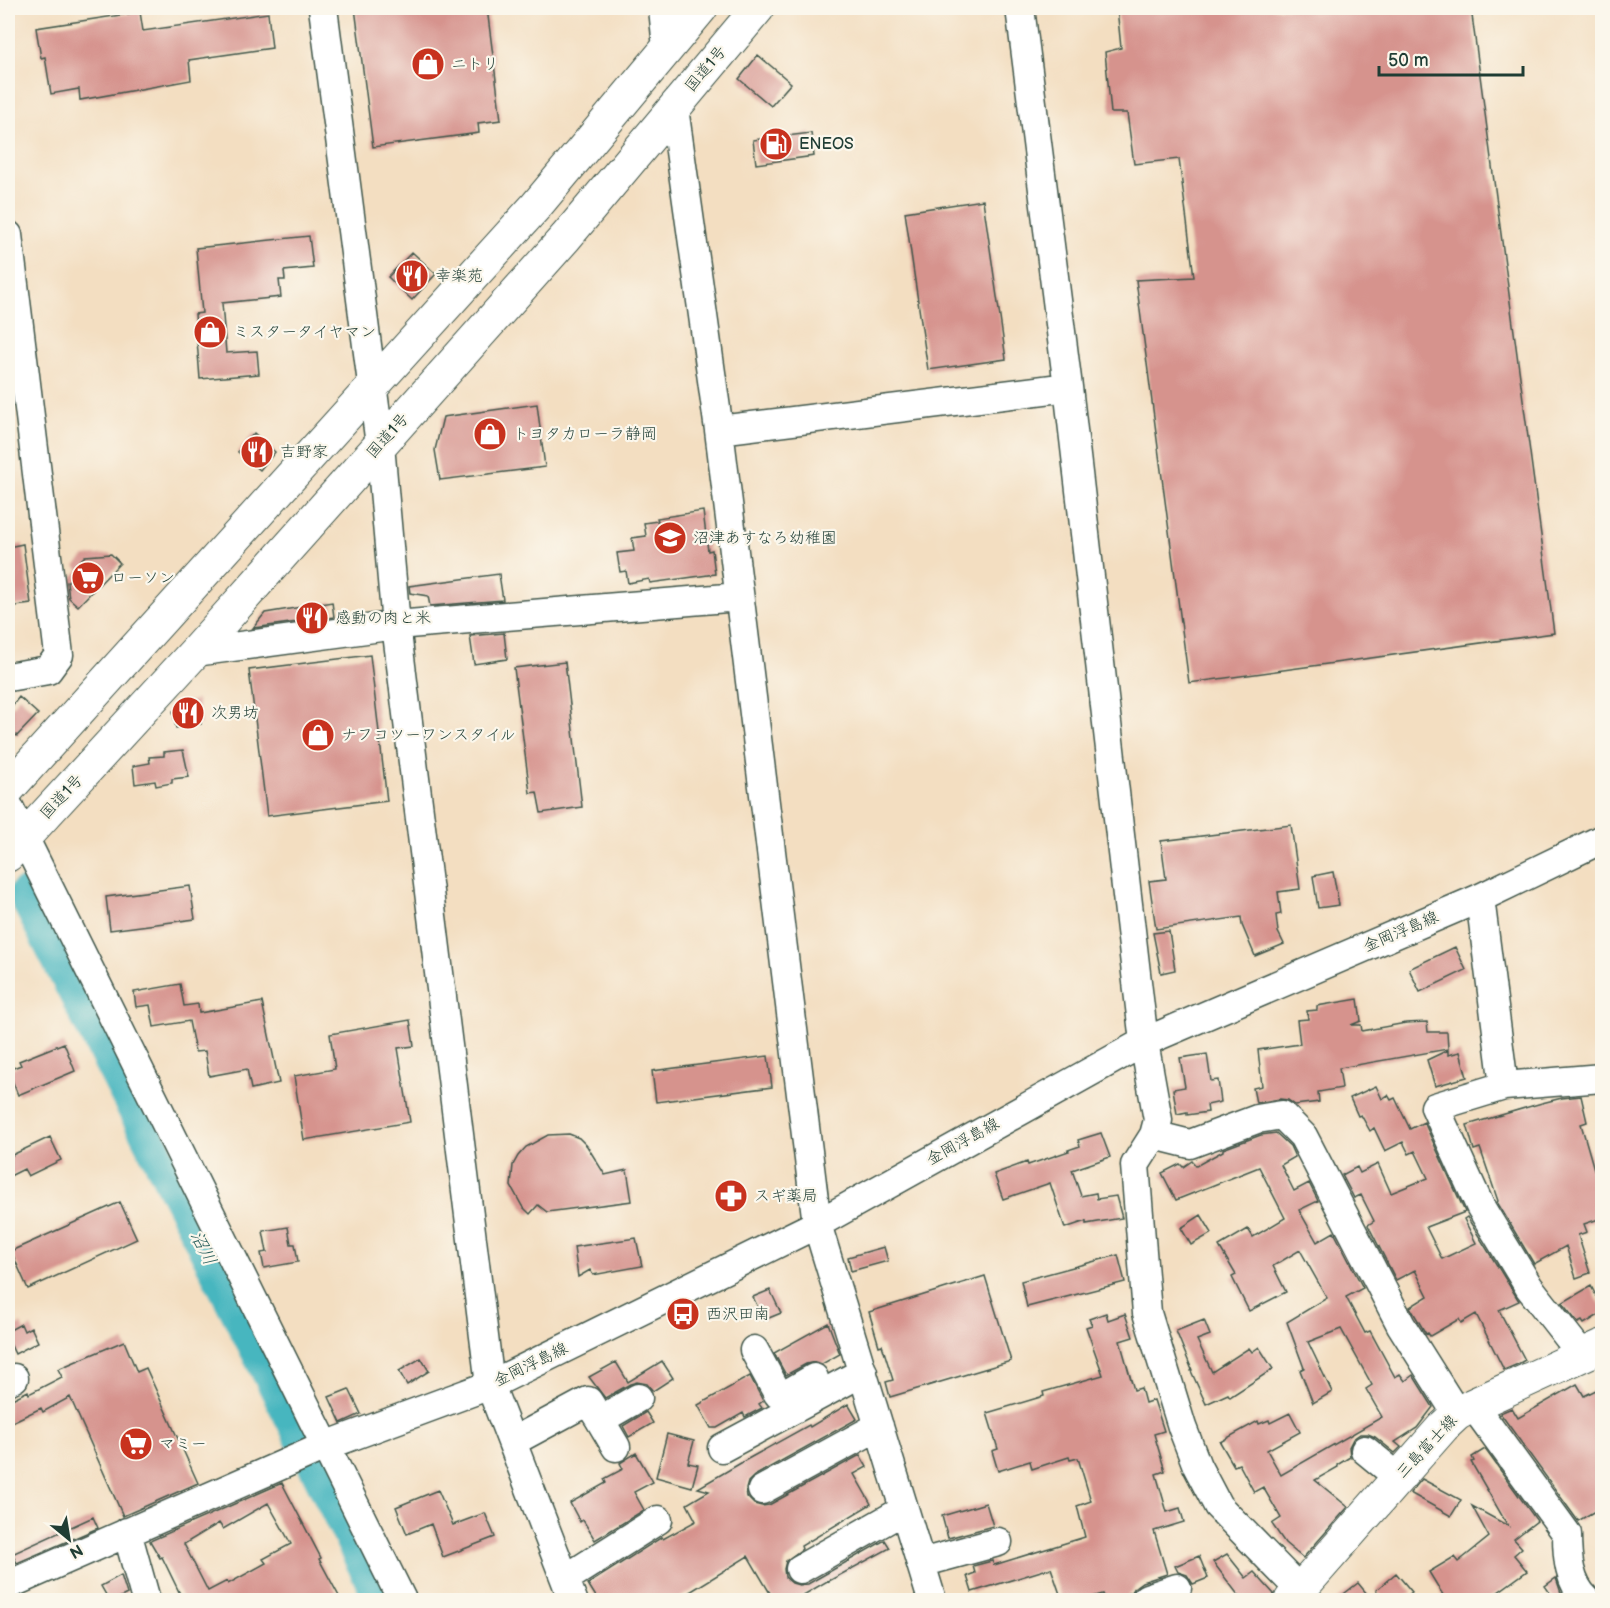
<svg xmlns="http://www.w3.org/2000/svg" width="1610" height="1608" font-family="'Balsamiq Sans','Klee One',sans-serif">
<rect width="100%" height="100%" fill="#fbf7ec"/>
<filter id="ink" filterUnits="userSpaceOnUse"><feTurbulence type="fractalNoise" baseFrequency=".0167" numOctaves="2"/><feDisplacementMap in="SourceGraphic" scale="12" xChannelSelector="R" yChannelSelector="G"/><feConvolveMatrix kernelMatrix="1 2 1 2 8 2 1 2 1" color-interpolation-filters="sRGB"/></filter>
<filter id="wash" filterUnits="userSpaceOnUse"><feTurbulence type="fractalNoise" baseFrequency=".008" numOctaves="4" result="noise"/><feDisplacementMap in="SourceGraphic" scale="24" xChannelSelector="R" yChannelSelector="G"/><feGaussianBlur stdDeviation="1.35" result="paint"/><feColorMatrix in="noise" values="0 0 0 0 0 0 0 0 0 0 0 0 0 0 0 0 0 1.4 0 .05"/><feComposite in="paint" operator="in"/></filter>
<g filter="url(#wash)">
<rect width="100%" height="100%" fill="#f3dec1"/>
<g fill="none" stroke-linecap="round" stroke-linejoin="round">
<path stroke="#47b6bf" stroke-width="34" d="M 25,895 L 299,1433 L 381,1600"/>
</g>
<g id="blocks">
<path fill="#d6938d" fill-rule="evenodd" d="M 355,8 L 487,8 L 501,120 L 478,123 L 479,133 L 373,147 Z
M 1117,8 L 1471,8 L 1554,633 L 1189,683 L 1136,280 L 1194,277 L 1179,159 L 1134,164 L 1127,113 L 1111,113 L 1105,52 L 1121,48 Z
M 140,12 L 143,31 L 268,13 L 272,48 L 189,60 L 191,80 L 80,100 L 79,89 L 51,94 L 45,57 L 41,58 L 36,28 Z
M 758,55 L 791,83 L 771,106 L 739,79 Z
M 811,133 L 814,156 L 756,164 L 753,140 Z
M 983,200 L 1006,359 L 928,370 L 905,212 Z
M 309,236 L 313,268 L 284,271 L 285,280 L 279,280 L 281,297 L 222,303 L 226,353 L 257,351 L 259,374 L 200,379 L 195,314 L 202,313 L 196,248 Z
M 412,252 L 436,274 L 412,300 L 388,277 Z
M 537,404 L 545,467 L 440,480 L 435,450 L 443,417 Z
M 254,433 L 275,452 L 260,470 L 238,452 Z
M 703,511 L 708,551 L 712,550 L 715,574 L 650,583 L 649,579 L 628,583 L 626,571 L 620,572 L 617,553 L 634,551 L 632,538 L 646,536 L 644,523 L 658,521 L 657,518 Z
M 23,544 L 31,604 L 8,607 L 8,547 Z
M 111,554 L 120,563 L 78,606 L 69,598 L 67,582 L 79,570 L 75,566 L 85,556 Z
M 499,574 L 503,600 L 430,606 L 428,596 L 410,593 L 409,586 Z
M 332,602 L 334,617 L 253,628 L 265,613 Z
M 504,633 L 507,659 L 474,664 L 470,636 Z
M 370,655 L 387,801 L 267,816 L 249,670 Z
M 565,662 L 582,807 L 541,813 L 537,792 L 530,793 L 514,668 Z
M 19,697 L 38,714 L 17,736 L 8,728 L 8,711 Z
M 197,700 L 201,724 L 176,728 L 173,711 L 179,710 L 178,704 Z
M 183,750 L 189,777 L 172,779 L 172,783 L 156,786 L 155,781 L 135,784 L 133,766 L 150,763 L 149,757 L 164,756 L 164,752 Z
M 1291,825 L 1300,889 L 1278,892 L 1281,914 L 1276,915 L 1278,932 L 1284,944 L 1255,956 L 1242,925 L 1241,917 L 1156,929 L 1149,881 L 1166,879 L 1161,841 Z
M 1333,872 L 1339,905 L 1318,908 L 1313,876 Z
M 190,886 L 195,919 L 110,930 L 106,897 Z
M 1169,931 L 1175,970 L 1161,973 L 1153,933 Z
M 1455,947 L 1466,970 L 1420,992 L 1409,969 Z
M 180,984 L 184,1006 L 198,1004 L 199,1013 L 262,1002 L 279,1083 L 251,1089 L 247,1069 L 209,1076 L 205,1051 L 195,1052 L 189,1021 L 154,1027 L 150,1005 L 136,1007 L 134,992 Z
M 1358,999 L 1361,1021 L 1351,1025 L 1361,1025 L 1362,1031 L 1406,1023 L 1427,1022 L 1428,1032 L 1447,1032 L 1448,1049 L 1339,1068 L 1342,1088 L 1318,1092 L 1319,1102 L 1295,1105 L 1288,1100 L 1280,1099 L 1256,1103 L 1253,1088 L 1262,1086 L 1258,1050 L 1300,1044 L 1297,1020 L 1308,1019 L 1307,1011 L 1317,1010 L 1317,1006 Z
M 410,1020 L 414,1046 L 398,1048 L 410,1122 L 304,1140 L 294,1076 L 335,1069 L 330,1034 Z
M 64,1043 L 75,1071 L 18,1095 L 8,1070 L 21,1065 L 19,1061 Z
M 1448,1050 L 1448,1055 L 1460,1052 L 1467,1077 L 1435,1086 L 1427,1060 Z
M 1207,1054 L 1211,1081 L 1218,1080 L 1221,1102 L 1207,1105 L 1208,1112 L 1187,1115 L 1187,1112 L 1177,1114 L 1173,1089 L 1185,1087 L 1180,1058 Z
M 768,1056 L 772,1087 L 656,1102 L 652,1071 Z
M 1376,1086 L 1382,1099 L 1388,1095 L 1391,1100 L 1395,1098 L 1410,1129 L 1424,1122 L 1465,1212 L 1426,1227 L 1442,1259 L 1476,1243 L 1464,1219 L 1467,1217 L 1519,1301 L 1499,1310 L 1525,1360 L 1518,1364 L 1504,1370 L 1476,1314 L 1461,1323 L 1459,1319 L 1430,1336 L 1428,1333 L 1426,1334 L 1410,1307 L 1428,1296 L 1415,1270 L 1396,1280 L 1368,1225 L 1374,1221 L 1361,1195 L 1354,1198 L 1342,1175 L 1357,1167 L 1360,1173 L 1378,1164 L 1391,1193 L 1428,1178 L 1415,1151 L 1409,1154 L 1403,1142 L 1385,1151 L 1374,1128 L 1370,1131 L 1361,1115 L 1358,1116 L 1350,1098 Z
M 1581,1096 L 1587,1122 L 1581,1124 L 1602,1197 L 1602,1218 L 1584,1224 L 1587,1232 L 1578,1235 L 1590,1273 L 1576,1278 L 1566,1246 L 1534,1264 L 1497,1202 L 1498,1201 L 1480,1148 L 1474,1150 L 1467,1125 L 1542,1103 L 1562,1098 Z
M 1101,1133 L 1110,1157 L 1072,1170 L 1081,1196 L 1096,1193 L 1097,1199 L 1116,1196 L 1122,1218 L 1086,1224 L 1086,1221 L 1065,1228 L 1050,1183 L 1003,1199 L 994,1174 L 1027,1162 L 1028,1165 L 1069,1151 L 1068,1150 L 1080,1146 L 1078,1140 Z
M 1276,1133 L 1290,1146 L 1295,1157 L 1281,1165 L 1294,1191 L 1309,1183 L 1318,1201 L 1299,1210 L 1317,1242 L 1334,1232 L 1363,1288 L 1346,1297 L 1365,1333 L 1370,1331 L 1395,1377 L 1400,1374 L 1405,1381 L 1413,1375 L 1433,1407 L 1417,1428 L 1395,1442 L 1401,1447 L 1395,1453 L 1375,1437 L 1368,1434 L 1360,1434 L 1353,1439 L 1349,1447 L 1350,1457 L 1337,1465 L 1338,1467 L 1315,1480 L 1348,1507 L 1303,1558 L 1285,1543 L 1272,1524 L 1281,1518 L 1263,1487 L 1254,1492 L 1239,1464 L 1234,1466 L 1220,1442 L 1258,1421 L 1259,1424 L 1269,1420 L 1270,1423 L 1290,1413 L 1300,1432 L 1267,1450 L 1281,1475 L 1382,1417 L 1366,1389 L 1372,1385 L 1341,1329 L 1308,1342 L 1332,1392 L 1313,1403 L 1300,1370 L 1304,1368 L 1287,1322 L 1327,1298 L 1300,1250 L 1273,1266 L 1286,1292 L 1249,1311 L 1232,1277 L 1236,1275 L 1219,1246 L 1248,1229 L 1253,1237 L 1285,1218 L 1259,1167 L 1176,1200 L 1162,1173 L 1180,1164 L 1183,1167 L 1192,1161 L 1196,1166 L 1223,1151 L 1223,1149 L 1261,1135 Z
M 569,1134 L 579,1138 L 587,1146 L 605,1175 L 627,1170 L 632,1201 L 547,1212 L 538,1205 L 530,1214 L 522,1206 L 511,1186 L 513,1165 L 518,1156 L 526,1147 L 548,1135 Z
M 50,1137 L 61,1160 L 28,1176 L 24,1169 L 8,1177 L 8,1157 Z
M 120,1202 L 137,1239 L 28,1289 L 11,1251 Z
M 1201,1215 L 1212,1233 L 1191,1245 L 1181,1228 Z
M 288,1227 L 291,1244 L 295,1244 L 298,1262 L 264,1268 L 261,1253 L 267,1252 L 263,1231 Z
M 636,1238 L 642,1266 L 593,1275 L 590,1270 L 578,1277 L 574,1247 Z
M 884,1247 L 888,1261 L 851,1271 L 848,1257 Z
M 1118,1255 L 1125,1282 L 1027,1307 L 1021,1281 Z
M 985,1276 L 1011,1361 L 890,1397 L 886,1382 L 893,1380 L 882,1345 L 879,1346 L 869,1312 Z
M 1591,1286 L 1602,1307 L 1602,1313 L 1584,1324 L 1582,1321 L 1578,1323 L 1562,1303 Z
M 770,1290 L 781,1313 L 764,1320 L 753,1297 Z
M 1106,1313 L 1108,1320 L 1125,1314 L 1133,1337 L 1120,1341 L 1134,1390 L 1141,1388 L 1145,1403 L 1154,1400 L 1164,1431 L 1154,1434 L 1165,1471 L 1156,1474 L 1167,1512 L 1180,1508 L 1184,1522 L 1154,1531 L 1167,1574 L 1142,1582 L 1135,1587 L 1132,1592 L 1128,1594 L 1130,1600 L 1105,1600 L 1103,1594 L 1082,1600 L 1062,1600 L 1051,1568 L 972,1592 L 967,1576 L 975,1573 L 973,1566 L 992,1561 L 994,1565 L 1085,1537 L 1077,1506 L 1091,1501 L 1078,1458 L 1070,1460 L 1069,1457 L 1032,1469 L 1030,1461 L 998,1471 L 992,1451 L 998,1449 L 987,1413 L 1044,1396 L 1043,1392 L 1103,1375 L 1086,1327 L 1092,1325 L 1089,1319 Z
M 1204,1320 L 1210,1335 L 1197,1340 L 1212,1372 L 1249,1348 L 1252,1352 L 1259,1347 L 1273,1369 L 1230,1397 L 1228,1394 L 1206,1404 L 1191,1371 L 1192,1370 L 1176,1331 Z
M 828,1323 L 840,1354 L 822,1364 L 815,1362 L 806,1364 L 786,1375 L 774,1353 Z
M 21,1324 L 24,1331 L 31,1327 L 38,1342 L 15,1354 L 8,1339 L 8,1331 Z
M 124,1341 L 137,1372 L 146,1368 L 198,1483 L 123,1516 L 70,1397 L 43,1412 L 41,1408 L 8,1424 L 8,1401 L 28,1391 L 29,1394 L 62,1377 L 58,1369 Z
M 421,1358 L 429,1371 L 407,1385 L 399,1371 Z
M 662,1361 L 673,1378 L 653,1391 L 647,1384 L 637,1382 L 630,1384 L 605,1398 L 589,1377 L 616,1362 L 628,1382 Z
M 750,1376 L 763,1401 L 759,1404 L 762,1408 L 745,1417 L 743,1413 L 717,1428 L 711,1428 L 698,1405 Z
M 1577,1384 L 1584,1396 L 1602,1387 L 1602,1507 L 1578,1521 L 1500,1413 L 1512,1408 L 1518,1418 Z
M 349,1389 L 361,1414 L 341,1423 L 329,1397 Z
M 848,1404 L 857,1419 L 754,1476 L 748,1482 L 746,1489 L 747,1497 L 754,1504 L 762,1506 L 769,1505 L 860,1455 L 867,1467 L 854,1474 L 871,1504 L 801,1546 L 802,1549 L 786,1561 L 784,1569 L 785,1577 L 792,1583 L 799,1585 L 808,1584 L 885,1540 L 890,1548 L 829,1581 L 829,1580 L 795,1600 L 774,1600 L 748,1556 L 677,1600 L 598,1600 L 588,1584 L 662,1537 L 663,1539 L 696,1521 L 687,1504 L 709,1491 L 698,1488 L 746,1460 L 809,1425 L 810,1427 Z
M 646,1412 L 653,1423 L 629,1437 L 623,1426 Z
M 667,1434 L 694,1441 L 688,1463 L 698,1465 L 692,1487 L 656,1477 Z
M 1485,1449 L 1537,1521 L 1514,1539 L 1522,1548 L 1514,1555 L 1527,1571 L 1487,1600 L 1446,1600 L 1429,1572 L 1454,1557 L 1458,1562 L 1489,1537 L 1472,1506 L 1508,1526 L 1471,1462 L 1474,1461 L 1472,1457 Z
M 636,1453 L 653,1482 L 634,1492 L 644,1510 L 595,1540 L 583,1520 L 580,1522 L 570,1503 L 606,1483 L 604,1479 L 623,1469 L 620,1463 Z
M 1422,1479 L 1461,1500 L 1451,1516 L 1410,1493 Z
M 282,1483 L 321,1558 L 319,1559 L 341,1600 L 183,1600 L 162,1557 L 160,1558 L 150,1541 ZM 268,1503 L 291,1544 L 263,1559 L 266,1563 L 228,1584 L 227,1581 L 208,1591 L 184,1544 L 219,1523 L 223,1529 Z
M 438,1490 L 453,1525 L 485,1513 L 495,1537 L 443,1557 L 431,1524 L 407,1534 L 396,1507 Z
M 986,1503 L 993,1526 L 948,1538 L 942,1516 Z
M 93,1517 L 98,1528 L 17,1563 L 12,1554 Z
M 1227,1554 L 1246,1578 L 1254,1572 L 1274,1594 L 1273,1600 L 1242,1600 L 1213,1562 Z
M 1199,1556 L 1208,1578 L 1193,1584 L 1187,1575 L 1178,1572 L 1175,1566 Z
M 1396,1573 L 1412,1592 L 1402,1600 L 1384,1600 L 1376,1590 Z
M 121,1575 L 127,1594 L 115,1600 L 109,1600 L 101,1586 Z
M 1556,1578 L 1561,1593 L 1566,1600 L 1555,1600 L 1545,1586 Z
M 1358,1583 L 1372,1600 L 1336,1600 Z"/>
</g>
</g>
<g filter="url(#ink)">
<use href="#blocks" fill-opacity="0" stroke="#3f5549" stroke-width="1.5"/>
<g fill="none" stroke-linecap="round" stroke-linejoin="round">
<g stroke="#3f5549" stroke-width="31">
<path id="minor" d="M 323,8 L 380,445 L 396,625 L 490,1385 L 573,1600
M 663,8 L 667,48
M 1020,8 L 1068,387 L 1144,1042 L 1158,1120 L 1154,1135 L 1135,1165 L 1147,1313 L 1182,1427 L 1197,1466 L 1218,1506 L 1300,1590
M 674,108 L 719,430 L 817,1224 L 932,1600
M 8,235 L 59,655 L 48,670 L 8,677
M 719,430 L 1068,387
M 195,652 L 396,625 L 739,597
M 8,805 L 402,1600
M 1480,898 L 1504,1086 L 1435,1107 L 1480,1206 L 1529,1287 L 1583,1356
M 1504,1086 L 1602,1078
M 1154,1135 L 1190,1144 L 1257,1119 L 1282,1115 L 1303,1136 L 1401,1325 L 1457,1414
M 754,1350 L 778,1394 L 783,1396 L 814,1378
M 8,1381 L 14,1378
M 1473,1405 L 1567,1534 C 1567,1557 1569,1584 1587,1600
M 600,1420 L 616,1447
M 512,1442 L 588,1401 L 600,1420 L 638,1398
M 722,1448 L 863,1372
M 1365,1450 L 1398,1477
M 762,1490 L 879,1426
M 127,1532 L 146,1600
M 921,1563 L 998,1542
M 800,1569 L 904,1510
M 565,1579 L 658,1520
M 8,1585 L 325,1446 L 490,1385 L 817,1224 L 1144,1042 L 1480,898 L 1602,839
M 1147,1598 L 1177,1588"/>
</g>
<g stroke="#3f5549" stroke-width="35">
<path id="major" d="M 1291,1600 L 1443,1427 L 1457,1414 L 1473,1405 L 1602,1346"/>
</g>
<g stroke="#3f5549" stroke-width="35">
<path id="highway" d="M 8,789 L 536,206 L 701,8
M 8,855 L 195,652 L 566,237 L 758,8"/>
</g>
<use href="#minor" stroke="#fff" stroke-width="28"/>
<use href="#major" stroke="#fff" stroke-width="33"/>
<use href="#highway" stroke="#fff" stroke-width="33"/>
</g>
</g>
<defs>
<g id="shop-disc" transform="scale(1.725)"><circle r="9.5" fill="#c8321e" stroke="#fbf7ec"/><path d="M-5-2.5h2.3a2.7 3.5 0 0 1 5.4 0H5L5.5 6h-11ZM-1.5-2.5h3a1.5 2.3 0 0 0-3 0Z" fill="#fff"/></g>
<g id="fuel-disc" transform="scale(1.725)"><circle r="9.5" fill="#c8321e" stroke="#fbf7ec"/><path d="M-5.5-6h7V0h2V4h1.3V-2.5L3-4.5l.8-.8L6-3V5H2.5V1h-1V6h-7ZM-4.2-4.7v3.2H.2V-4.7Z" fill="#fff"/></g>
<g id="restaurant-disc" transform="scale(1.725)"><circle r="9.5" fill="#c8321e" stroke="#fbf7ec"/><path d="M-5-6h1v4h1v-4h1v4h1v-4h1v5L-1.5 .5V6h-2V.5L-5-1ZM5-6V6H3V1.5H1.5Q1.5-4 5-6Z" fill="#fff"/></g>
<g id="school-disc" transform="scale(1.725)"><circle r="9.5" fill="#c8321e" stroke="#fbf7ec"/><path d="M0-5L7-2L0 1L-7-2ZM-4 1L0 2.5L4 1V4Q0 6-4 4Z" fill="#fff"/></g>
<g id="supermarket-disc" transform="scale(1.725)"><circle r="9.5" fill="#c8321e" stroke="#fbf7ec"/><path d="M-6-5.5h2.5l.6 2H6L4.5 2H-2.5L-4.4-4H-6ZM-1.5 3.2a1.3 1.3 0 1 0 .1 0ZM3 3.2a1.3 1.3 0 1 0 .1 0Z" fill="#fff"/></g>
<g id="pharmacy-disc" transform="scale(1.725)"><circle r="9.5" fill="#c8321e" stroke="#fbf7ec"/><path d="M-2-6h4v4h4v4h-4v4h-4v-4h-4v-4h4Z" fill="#fff"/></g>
<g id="bus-disc" transform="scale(1.725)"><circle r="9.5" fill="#c8321e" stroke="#fbf7ec"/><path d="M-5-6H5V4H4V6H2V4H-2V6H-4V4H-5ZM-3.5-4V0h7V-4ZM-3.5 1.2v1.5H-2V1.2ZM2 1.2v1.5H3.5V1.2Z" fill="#fff"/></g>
</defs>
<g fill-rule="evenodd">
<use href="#shop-disc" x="428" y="64"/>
<use href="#fuel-disc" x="776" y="144"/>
<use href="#restaurant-disc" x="412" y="276"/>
<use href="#shop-disc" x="210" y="332"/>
<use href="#shop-disc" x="490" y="434"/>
<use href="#restaurant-disc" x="257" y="452"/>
<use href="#school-disc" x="670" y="538"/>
<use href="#supermarket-disc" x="88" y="578"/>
<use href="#restaurant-disc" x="312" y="618"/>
<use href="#restaurant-disc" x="188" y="713"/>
<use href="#shop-disc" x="318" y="735"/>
<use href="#pharmacy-disc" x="731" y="1196"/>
<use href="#bus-disc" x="683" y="1314"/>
<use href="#supermarket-disc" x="136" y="1444"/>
</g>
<g text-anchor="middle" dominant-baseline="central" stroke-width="4.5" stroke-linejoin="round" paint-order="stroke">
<g font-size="16" fill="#1f3d34" stroke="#fbf7ec" text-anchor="start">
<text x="451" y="64">ニトリ</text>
<text x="799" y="144">ENEOS</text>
<text x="435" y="276">幸楽苑</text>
<text x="233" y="332">ミスタータイヤマン</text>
<text x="513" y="434">トヨタカローラ静岡</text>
<text x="280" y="452">吉野家</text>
<text x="693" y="538">沼津あすなろ幼稚園</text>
<text x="111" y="578">ローソン</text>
<text x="335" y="618">感動の肉と米</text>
<text x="211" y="713">次男坊</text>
<text x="341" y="735">ナフコツーワンスタイル</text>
<text x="754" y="1196">スギ薬局</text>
<text x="706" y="1314">西沢田南</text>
<text x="159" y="1444">マミー</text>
</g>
<g font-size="16" fill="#1f3d34" stroke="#fbf7ec">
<text transform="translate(706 69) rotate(-50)">国道1号</text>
<text transform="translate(388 436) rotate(-48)">国道1号</text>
<text transform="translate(62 797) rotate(-47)">国道1号</text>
<text transform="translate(1401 932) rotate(-23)">金岡浮島線</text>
<text transform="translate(963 1142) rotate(-29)">金岡浮島線</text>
<text transform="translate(531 1365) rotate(-26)">金岡浮島線</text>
<text transform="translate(1427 1447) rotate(-47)">三島富士線</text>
</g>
<g font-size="18" font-style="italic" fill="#2b615e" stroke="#fbf7ec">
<text transform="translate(203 1248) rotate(63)">沼川</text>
</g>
</g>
<rect width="1610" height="1608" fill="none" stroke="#fbf7ec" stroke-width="30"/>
<g transform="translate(69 1539) rotate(150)" stroke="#fbf7ec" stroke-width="4.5" paint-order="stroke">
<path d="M0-4.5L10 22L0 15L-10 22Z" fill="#1f3d34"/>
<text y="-9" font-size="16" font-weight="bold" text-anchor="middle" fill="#1f3d34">N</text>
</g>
<path d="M1379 66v9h144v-9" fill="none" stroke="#1f3d34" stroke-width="3"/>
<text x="1388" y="66" font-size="18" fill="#1f3d34" stroke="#fbf7ec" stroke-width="4.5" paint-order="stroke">50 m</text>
</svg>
